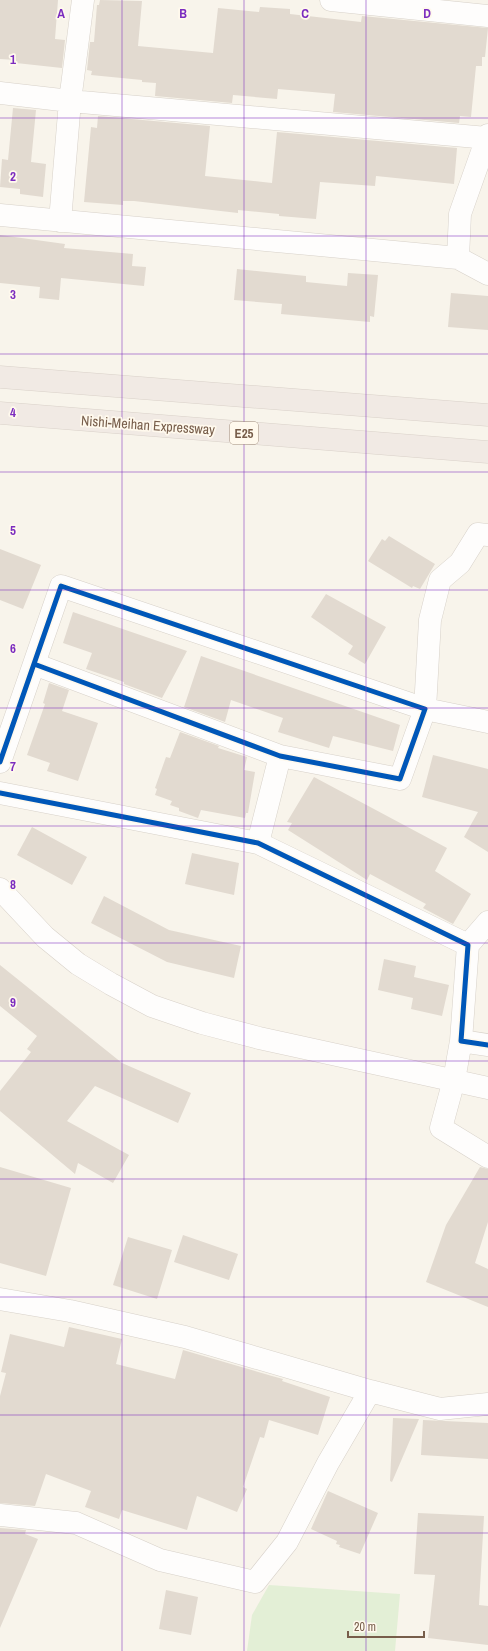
<svg xmlns="http://www.w3.org/2000/svg" width="488" height="1651" font-family="'Archivo Narrow',sans-serif">
<rect width="100%" height="100%" fill="#f8f4eb"/>
<path fill="#e3efd6" d="M 269,1585 L 400,1594 L 395,1651 L 247,1651 L 252,1615 Z"/>
<path fill="#e2dad0" d="M 0,0 L 58,0 L 55,39 L 65,40 L 62,68 L 16,63 L 16,60 L 0,59 Z
M 100,0 L 142,1 L 138,46 L 213,53 L 218,8 L 259,12 L 260,7 L 290,9 L 290,14 L 361,22 L 362,16 L 488,28 L 485,57 L 482,57 L 482,66 L 476,66 L 471,117 L 460,116 L 459,123 L 333,112 L 335,94 L 278,89 L 277,99 L 233,95 L 232,103 L 155,96 L 156,83 L 142,82 L 142,80 L 91,75 L 92,71 L 87,70 L 90,42 L 94,42 L 97,5 L 99,5 Z
M 13,108 L 36,110 L 31,162 L 46,164 L 43,197 L 20,194 L 20,189 L 0,187 L 2,159 L 8,160 Z
M 98,116 L 210,126 L 205,176 L 272,183 L 277,132 L 457,148 L 454,184 L 376,176 L 375,186 L 320,182 L 316,219 L 279,216 L 279,214 L 238,210 L 238,213 L 134,201 L 123,201 L 123,205 L 84,202 L 91,127 L 97,128 Z
M 0,235 L 65,244 L 64,248 L 133,254 L 132,266 L 146,267 L 144,286 L 61,278 L 59,300 L 39,298 L 40,287 L 0,283 Z
M 237,269 L 306,276 L 306,282 L 347,286 L 348,273 L 378,275 L 374,317 L 370,316 L 370,322 L 281,314 L 282,304 L 234,300 Z
M 451,293 L 488,296 L 488,330 L 448,327 Z
M 389,536 L 435,564 L 420,589 L 413,586 L 412,588 L 368,561 L 382,539 L 385,541 Z
M 0,549 L 41,565 L 23,609 L 0,600 Z
M 326,594 L 386,627 L 365,664 L 348,654 L 353,646 L 311,617 Z
M 73,612 L 187,651 L 162,698 L 124,684 L 124,682 L 86,669 L 92,653 L 63,643 Z
M 201,656 L 400,725 L 393,751 L 333,736 L 329,748 L 278,732 L 283,718 L 231,700 L 225,722 L 184,707 Z
M 49,683 L 69,690 L 62,711 L 98,723 L 78,781 L 47,771 L 50,763 L 27,755 L 45,704 L 43,703 Z
M 180,732 L 219,746 L 218,748 L 247,757 L 244,770 L 255,772 L 248,813 L 246,813 L 245,818 L 201,810 L 198,818 L 179,811 L 179,808 L 170,805 L 172,801 L 155,795 L 157,789 L 155,788 L 166,757 L 170,758 Z
M 433,755 L 488,769 L 488,852 L 464,837 L 478,812 L 422,797 Z
M 314,777 L 447,848 L 435,871 L 471,894 L 453,924 L 423,908 L 426,904 L 370,874 L 367,880 L 288,830 L 292,823 L 287,822 Z
M 32,827 L 87,857 L 72,885 L 17,855 Z
M 192,853 L 239,863 L 234,895 L 185,884 Z
M 104,896 L 169,930 L 241,946 L 234,978 L 167,962 L 91,923 Z
M 384,959 L 416,966 L 414,977 L 449,985 L 442,1016 L 411,1009 L 413,998 L 378,990 Z
M 0,965 L 122,1063 L 191,1093 L 178,1123 L 95,1086 L 67,1121 L 129,1155 L 113,1183 L 78,1163 L 75,1174 L 0,1111 L 0,1091 L 31,1052 L 27,1049 L 37,1036 L 0,1006 Z
M 0,1167 L 71,1188 L 46,1276 L 0,1263 Z
M 480,1167 L 488,1169 L 488,1222 L 475,1263 L 488,1269 L 488,1307 L 426,1282 L 446,1225 Z
M 183,1235 L 238,1254 L 229,1280 L 174,1262 Z
M 128,1237 L 172,1250 L 157,1299 L 113,1285 Z
M 69,1327 L 122,1339 L 116,1364 L 175,1379 L 183,1350 L 272,1376 L 283,1379 L 282,1381 L 330,1397 L 318,1435 L 269,1420 L 264,1438 L 260,1437 L 243,1487 L 247,1489 L 237,1512 L 197,1496 L 187,1530 L 122,1510 L 119,1519 L 85,1507 L 91,1491 L 46,1474 L 35,1506 L 0,1503 L 0,1396 L 6,1373 L 1,1372 L 10,1334 L 64,1347 Z
M 393,1418 L 419,1419 L 392,1482 L 390,1481 Z
M 423,1420 L 488,1423 L 488,1459 L 421,1455 Z
M 328,1491 L 378,1513 L 360,1554 L 339,1547 L 340,1545 L 336,1544 L 337,1541 L 311,1529 Z
M 418,1513 L 484,1516 L 479,1605 L 488,1606 L 488,1645 L 428,1638 L 435,1575 L 414,1574 Z
M 0,1528 L 26,1530 L 25,1534 L 38,1539 L 0,1628 Z
M 166,1590 L 198,1597 L 191,1635 L 159,1629 Z"/>
<g fill="none" stroke-linecap="round" stroke-linejoin="round">
<g stroke="#d7d1c9" stroke-width="23">
<path id="street" d="M 331,0 L 488,16
M 0,93 L 70,101 L 488,138
M 0,215 L 458,258 L 488,274
M 60,221 L 70,101 L 83,0
M 458,258 L 460,214 L 488,135
M 488,535 L 478,534 L 460,563 L 440,580 L 430,620 L 425,709 L 488,722
M 0,762 L 61,586 L 425,709 L 400,779 L 280,756 L 34,664
M 0,793 L 258,843 L 468,945 L 461,1041 L 488,1045
M 258,843 L 280,756
M 468,945 L 488,922
M 461,1041 L 454,1080 L 441,1128 L 488,1157
M 0,1299 L 70,1311 L 185,1337 L 370,1391 L 440,1409 L 488,1404
M 0,1515 L 76,1523 L 160,1560 L 255,1582 L 287,1542 L 328,1463 L 370,1391"/>
</g>
<g stroke="#d8d1c9" stroke-width="23">
<path id="secondary" d="M 0,889 L 45,937 L 78,964 L 111,984 L 152,1006 L 202,1023 L 259,1038 L 488,1088"/>
</g>
<g stroke="#d9d1c9" stroke-width="23">
<path id="highway" d="M 0,377 L 488,415
M 0,413 L 488,452"/>
</g>
<use href="#street" stroke="#fefdfc" stroke-width="22"/>
<use href="#secondary" stroke="#fefdfc" stroke-width="22"/>
<use href="#highway" stroke="#f1eae4" stroke-width="22"/>
<g stroke="#fff9ed" stroke-width="8">
<path id="cycleway" d="M 0,762 L 61,586 L 425,709 L 400,779 L 280,756 L 34,664
M 0,793 L 258,843 L 468,945 L 461,1041 L 488,1045"/>
</g>
<use href="#cycleway" stroke="#0057b8" stroke-width="5"/>
</g>
<path fill="none" stroke="#7b2cbf" stroke-width="1" stroke-opacity="0.55" d="M 122,0 L 122,1651M 244,0 L 244,1651M 366,0 L 366,1651M 0,118 L 488,118M 0,236 L 488,236M 0,354 L 488,354M 0,472 L 488,472M 0,590 L 488,590M 0,708 L 488,708M 0,826 L 488,826M 0,943 L 488,943M 0,1061 L 488,1061M 0,1179 L 488,1179M 0,1297 L 488,1297M 0,1415 L 488,1415M 0,1533 L 488,1533"/>
<g text-anchor="middle" dominant-baseline="central" stroke-width="3.5" stroke-linejoin="round" paint-order="stroke">
<rect fill="#fff9ed" stroke="#a08c7b" stroke-width="1" x="230" y="422" width="28" height="22" rx="3"/>
<g font-size="13" font-weight="bold" fill="#775d4a">
<text x="244" y="433">E25</text>
</g>
<g font-size="14" fill="#775d4a" stroke="#fff9ed">
<text transform="translate(148 425) rotate(4)">Nishi-Meihan Expressway</text>
</g>
</g>
<g font-size="13" text-anchor="middle" font-weight="bold" fill="#7b2cbf" stroke="#fff9ed" stroke-width="3.5" stroke-linejoin="round" paint-order="stroke">
<text x="61" y="18">A</text>
<text x="183" y="18">B</text>
<text x="305" y="18">C</text>
<text x="427" y="18">D</text>
<text x="13" y="64">1</text>
<text x="13" y="181">2</text>
<text x="13" y="299">3</text>
<text x="13" y="417">4</text>
<text x="13" y="535">5</text>
<text x="13" y="653">6</text>
<text x="13" y="771">7</text>
<text x="13" y="889">8</text>
<text x="13" y="1007">9</text>
</g>
<path d="M348 1631v6h76v-6" fill="none" stroke="#775d4a" stroke-width="2"/>
<text x="354" y="1631" font-size="12" fill="#775d4a" stroke="#fff9ed" stroke-width="3" paint-order="stroke">20 m</text>
</svg>
